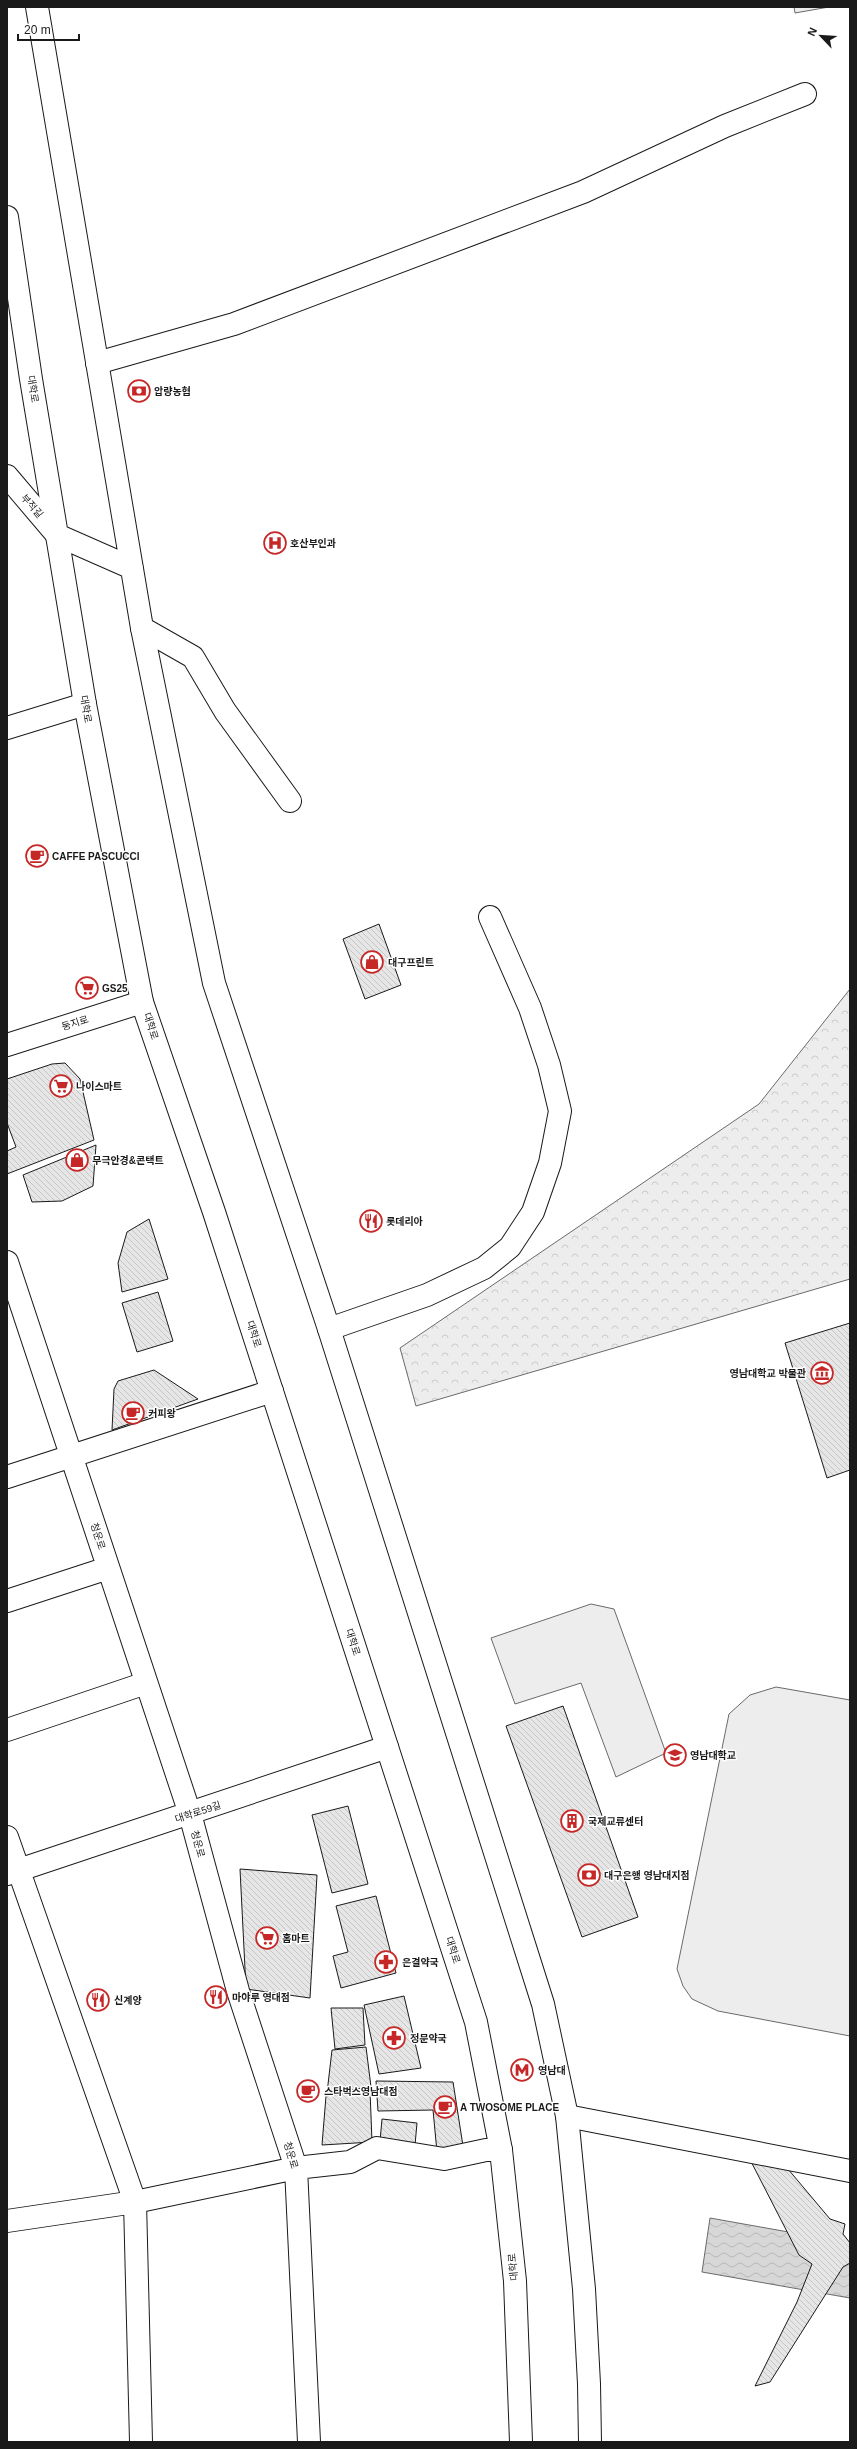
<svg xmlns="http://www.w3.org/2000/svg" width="857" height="2449" font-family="Helvetica,'Noto Sans KR',sans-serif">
<defs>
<pattern id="forest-crowns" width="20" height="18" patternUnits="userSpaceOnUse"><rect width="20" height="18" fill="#ededed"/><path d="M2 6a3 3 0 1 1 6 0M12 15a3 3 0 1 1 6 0" fill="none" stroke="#cbcbcb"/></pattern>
<pattern id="water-waves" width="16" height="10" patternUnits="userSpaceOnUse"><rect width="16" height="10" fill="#d7d7d7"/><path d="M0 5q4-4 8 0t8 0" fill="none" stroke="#b8b8b8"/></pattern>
<pattern id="building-back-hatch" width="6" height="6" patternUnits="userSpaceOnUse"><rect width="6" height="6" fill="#e6e6e6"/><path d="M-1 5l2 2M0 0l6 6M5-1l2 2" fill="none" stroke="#c5c5c5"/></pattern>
</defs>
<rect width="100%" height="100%" fill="#fff"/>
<path fill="#ededed" stroke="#6a6a6a" d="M 591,1604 L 614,1609 L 666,1753 L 616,1777 L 581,1683 L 515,1704 L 491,1638 Z
M 776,1687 L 850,1700 L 850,2036 L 718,2011 L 692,1999 L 683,1986 L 677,1969 L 729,1714 L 750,1695 Z"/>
<path fill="url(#forest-crowns)" stroke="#6a6a6a" d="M 794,7 L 829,7 L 795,13 Z
M 850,989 L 850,1279 L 416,1406 L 400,1348 L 759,1104 Z"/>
<path fill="url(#water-waves)" stroke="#6a6a6a" d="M 710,2218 L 850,2243 L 850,2298 L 702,2272 Z"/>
<path fill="url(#building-back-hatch)" stroke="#1a1a1a" d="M 379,924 L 401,985 L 365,999 L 343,939 Z
M 65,1063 L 80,1079 L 94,1140 L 7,1174 L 7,1151 L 16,1147 L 7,1123 L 7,1079 L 52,1064 Z
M 96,1145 L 93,1186 L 62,1201 L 32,1202 L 23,1175 Z
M 149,1219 L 168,1279 L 122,1292 L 118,1263 L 127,1232 Z
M 158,1292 L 173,1341 L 137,1352 L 122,1303 Z
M 850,1323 L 850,1470 L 827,1478 L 785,1343 Z
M 154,1370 L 198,1399 L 112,1430 L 114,1389 L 118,1381 Z
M 563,1706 L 638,1917 L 582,1937 L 506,1726 Z
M 348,1806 L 368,1884 L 332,1893 L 312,1815 Z
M 240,1869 L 317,1875 L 310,1998 L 246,1989 Z
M 376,1896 L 396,1973 L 341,1988 L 333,1956 L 348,1952 L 336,1906 Z
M 404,1996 L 421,2068 L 379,2074 L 364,2005 Z
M 331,2008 L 363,2008 L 365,2045 L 335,2049 Z
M 366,2047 L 371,2087 L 327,2093 L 332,2050 Z
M 376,2081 L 453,2082 L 463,2146 L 437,2152 L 433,2110 L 378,2111 Z
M 370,2090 L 372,2142 L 322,2145 L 326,2096 Z
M 382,2119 L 417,2123 L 415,2145 L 380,2141 Z
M 741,2142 L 772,2150 L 830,2219 L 845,2224 L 843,2234 L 850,2243 L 850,2263 L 843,2267 L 770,2382 L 755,2386 L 797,2302 L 812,2264 L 799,2255 Z"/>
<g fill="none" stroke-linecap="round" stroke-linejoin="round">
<g stroke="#1a1a1a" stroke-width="24">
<path id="minor" d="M 97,363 L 234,324 L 583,192 L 725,126 L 805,94
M 7,476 L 57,535
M 142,628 L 193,657 L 225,711 L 290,801
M 7,728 L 85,704
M 7,1045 L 142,1002
M 7,1262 L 190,1814 L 238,1991 L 296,2168 L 309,2442
M 329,1329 L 427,1295 L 484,1268 L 510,1247 L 533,1212 L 550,1163 L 560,1111 L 549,1065 L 530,1008 L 490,917
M 7,1477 L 272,1391
M 7,1601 L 108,1568
M 7,1730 L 146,1683
M 7,1837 L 135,2202 L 141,2442
M 7,1874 L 387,1747
M 567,2116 L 850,2171
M 7,2221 L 135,2202 L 296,2168 L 350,2162 L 377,2148 L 444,2159 L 486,2150 L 501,2150"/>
</g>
<g stroke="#1a1a1a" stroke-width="24">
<path id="major" d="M 37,7 L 142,628 L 214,983 L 329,1329 L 543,2004 L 567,2116 L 584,2289 L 589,2384 L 590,2442
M 7,217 L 31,379 L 85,704 L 142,1002 L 214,1212 L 476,2022 L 501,2150 L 515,2281 L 521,2442
M 57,535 L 132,568"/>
</g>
<use href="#minor" stroke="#fff" stroke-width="22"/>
<use href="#major" stroke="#fff" stroke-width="22"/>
</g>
<defs>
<g id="bank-ring" transform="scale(1.15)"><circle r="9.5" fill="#fff" stroke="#c62828" stroke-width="1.5"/><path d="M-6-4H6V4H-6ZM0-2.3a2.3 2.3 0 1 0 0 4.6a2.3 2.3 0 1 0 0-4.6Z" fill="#c62828"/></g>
<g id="hospital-ring" transform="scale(1.15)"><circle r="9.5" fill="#fff" stroke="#c62828" stroke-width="1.5"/><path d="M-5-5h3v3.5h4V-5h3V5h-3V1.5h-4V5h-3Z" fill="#c62828"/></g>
<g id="cafe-ring" transform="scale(1.15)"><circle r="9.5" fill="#fff" stroke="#c62828" stroke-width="1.5"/><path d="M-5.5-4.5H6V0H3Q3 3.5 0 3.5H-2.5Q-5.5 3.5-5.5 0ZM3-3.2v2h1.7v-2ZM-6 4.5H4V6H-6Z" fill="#c62828"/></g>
<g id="shop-ring" transform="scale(1.15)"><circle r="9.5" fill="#fff" stroke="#c62828" stroke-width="1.5"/><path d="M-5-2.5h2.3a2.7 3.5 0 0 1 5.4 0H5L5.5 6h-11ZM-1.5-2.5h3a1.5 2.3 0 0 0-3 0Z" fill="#c62828"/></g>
<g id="supermarket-ring" transform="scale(1.15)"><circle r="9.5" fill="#fff" stroke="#c62828" stroke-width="1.5"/><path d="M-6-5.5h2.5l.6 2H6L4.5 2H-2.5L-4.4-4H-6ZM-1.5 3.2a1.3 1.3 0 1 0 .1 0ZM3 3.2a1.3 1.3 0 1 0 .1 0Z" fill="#c62828"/></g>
<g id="restaurant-ring" transform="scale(1.15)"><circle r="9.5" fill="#fff" stroke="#c62828" stroke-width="1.5"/><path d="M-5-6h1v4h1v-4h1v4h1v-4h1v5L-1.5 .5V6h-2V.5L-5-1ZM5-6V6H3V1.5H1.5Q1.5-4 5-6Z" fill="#c62828"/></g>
<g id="museum-ring" transform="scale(1.15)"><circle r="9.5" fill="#fff" stroke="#c62828" stroke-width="1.5"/><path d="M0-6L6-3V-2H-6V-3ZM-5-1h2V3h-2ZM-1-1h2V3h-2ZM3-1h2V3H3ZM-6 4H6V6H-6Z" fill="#c62828"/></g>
<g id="university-ring" transform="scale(1.15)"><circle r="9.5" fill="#fff" stroke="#c62828" stroke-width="1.5"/><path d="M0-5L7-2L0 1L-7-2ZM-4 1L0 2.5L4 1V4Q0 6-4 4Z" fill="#c62828"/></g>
<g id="building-ring" transform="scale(1.15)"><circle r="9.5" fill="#fff" stroke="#c62828" stroke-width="1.5"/><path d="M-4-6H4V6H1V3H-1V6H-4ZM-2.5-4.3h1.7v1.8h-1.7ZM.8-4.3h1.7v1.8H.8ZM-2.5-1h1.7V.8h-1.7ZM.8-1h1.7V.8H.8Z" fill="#c62828"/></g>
<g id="pharmacy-ring" transform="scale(1.15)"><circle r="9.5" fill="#fff" stroke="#c62828" stroke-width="1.5"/><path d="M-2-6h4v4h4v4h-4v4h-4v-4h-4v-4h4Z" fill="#c62828"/></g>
<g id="metro-ring" transform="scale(1.15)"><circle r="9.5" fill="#fff" stroke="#c62828" stroke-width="1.5"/><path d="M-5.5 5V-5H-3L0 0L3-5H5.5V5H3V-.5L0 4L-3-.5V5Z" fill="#c62828"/></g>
</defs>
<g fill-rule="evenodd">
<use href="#bank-ring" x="139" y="391"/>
<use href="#hospital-ring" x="275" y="543"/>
<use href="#cafe-ring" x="37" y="856"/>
<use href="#shop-ring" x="372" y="962"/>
<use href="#supermarket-ring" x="87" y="988"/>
<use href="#supermarket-ring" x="61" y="1086"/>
<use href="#shop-ring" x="77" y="1160"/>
<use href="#restaurant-ring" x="371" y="1221"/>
<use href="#museum-ring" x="822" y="1373"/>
<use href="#cafe-ring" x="133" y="1413"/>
<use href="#university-ring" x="675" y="1755"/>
<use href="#building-ring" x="572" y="1821"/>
<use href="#bank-ring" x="589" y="1875"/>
<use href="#supermarket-ring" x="267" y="1938"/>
<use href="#pharmacy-ring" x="386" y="1962"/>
<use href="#restaurant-ring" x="216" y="1997"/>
<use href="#restaurant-ring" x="98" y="2000"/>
<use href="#pharmacy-ring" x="394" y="2038"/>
<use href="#metro-ring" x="522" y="2070"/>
<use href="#cafe-ring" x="308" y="2091"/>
<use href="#cafe-ring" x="445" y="2107"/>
</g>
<g text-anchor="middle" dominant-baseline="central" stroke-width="3" stroke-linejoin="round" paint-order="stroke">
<g font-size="10" fill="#1a1a1a" stroke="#fff">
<text transform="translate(33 389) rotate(81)">대학로</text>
<text transform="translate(32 506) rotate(49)">부적길</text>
<text transform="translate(86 709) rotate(80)">대학로</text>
<text transform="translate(75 1023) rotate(-18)">둥지로</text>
<text transform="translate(151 1026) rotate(72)">대학로</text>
<text transform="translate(254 1334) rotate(72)">대학로</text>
<text transform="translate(98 1536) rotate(72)">청운로</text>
<text transform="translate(353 1642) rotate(72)">대학로</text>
<text transform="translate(198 1812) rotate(-18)">대학로59길</text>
<text transform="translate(198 1844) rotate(75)">청운로</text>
<text transform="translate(453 1950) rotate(72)">대학로</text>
<text transform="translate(291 2155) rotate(74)">청운로</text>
<text transform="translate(513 2267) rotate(-95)">대학로</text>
</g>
<g font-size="10" font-weight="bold" fill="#1a1a1a" stroke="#fff" text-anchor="start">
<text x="154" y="391">압량농협</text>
<text x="290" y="543">호산부인과</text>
<text x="52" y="856">CAFFE PASCUCCI</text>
<text x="388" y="962">대구프린트</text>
<text x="102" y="988">GS25</text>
<text x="76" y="1086">나이스마트</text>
<text x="92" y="1160">무극안경&amp;콘택트</text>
<text x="386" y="1221">롯데리아</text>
<text x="806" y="1373" text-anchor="end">영남대학교 박물관</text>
<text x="148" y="1413">커피왕</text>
<text x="690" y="1755">영남대학교</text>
<text x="588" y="1821">국제교류센터</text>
<text x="604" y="1875">대구은행 영남대지점</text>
<text x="282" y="1938">홈마트</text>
<text x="402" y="1962">은결약국</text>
<text x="232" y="1997">마야루 영대점</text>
<text x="114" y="2000">신계양</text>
<text x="410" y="2038">정문약국</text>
<text x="538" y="2070">영남대</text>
<text x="324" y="2091">스타벅스영남대점</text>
<text x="460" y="2107">A TWOSOME PLACE</text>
</g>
</g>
<rect width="857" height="2449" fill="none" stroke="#1a1a1a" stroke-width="16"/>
<g transform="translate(821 36) rotate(295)" stroke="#ffffff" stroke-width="3" paint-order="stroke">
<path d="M0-3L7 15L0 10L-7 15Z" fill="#1a1a1a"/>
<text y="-6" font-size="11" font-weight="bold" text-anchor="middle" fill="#1a1a1a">N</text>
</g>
<path d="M18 34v6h61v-6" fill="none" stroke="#1a1a1a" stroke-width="2"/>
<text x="24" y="34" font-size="12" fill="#1a1a1a" stroke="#ffffff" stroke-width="3" paint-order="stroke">20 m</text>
</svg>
